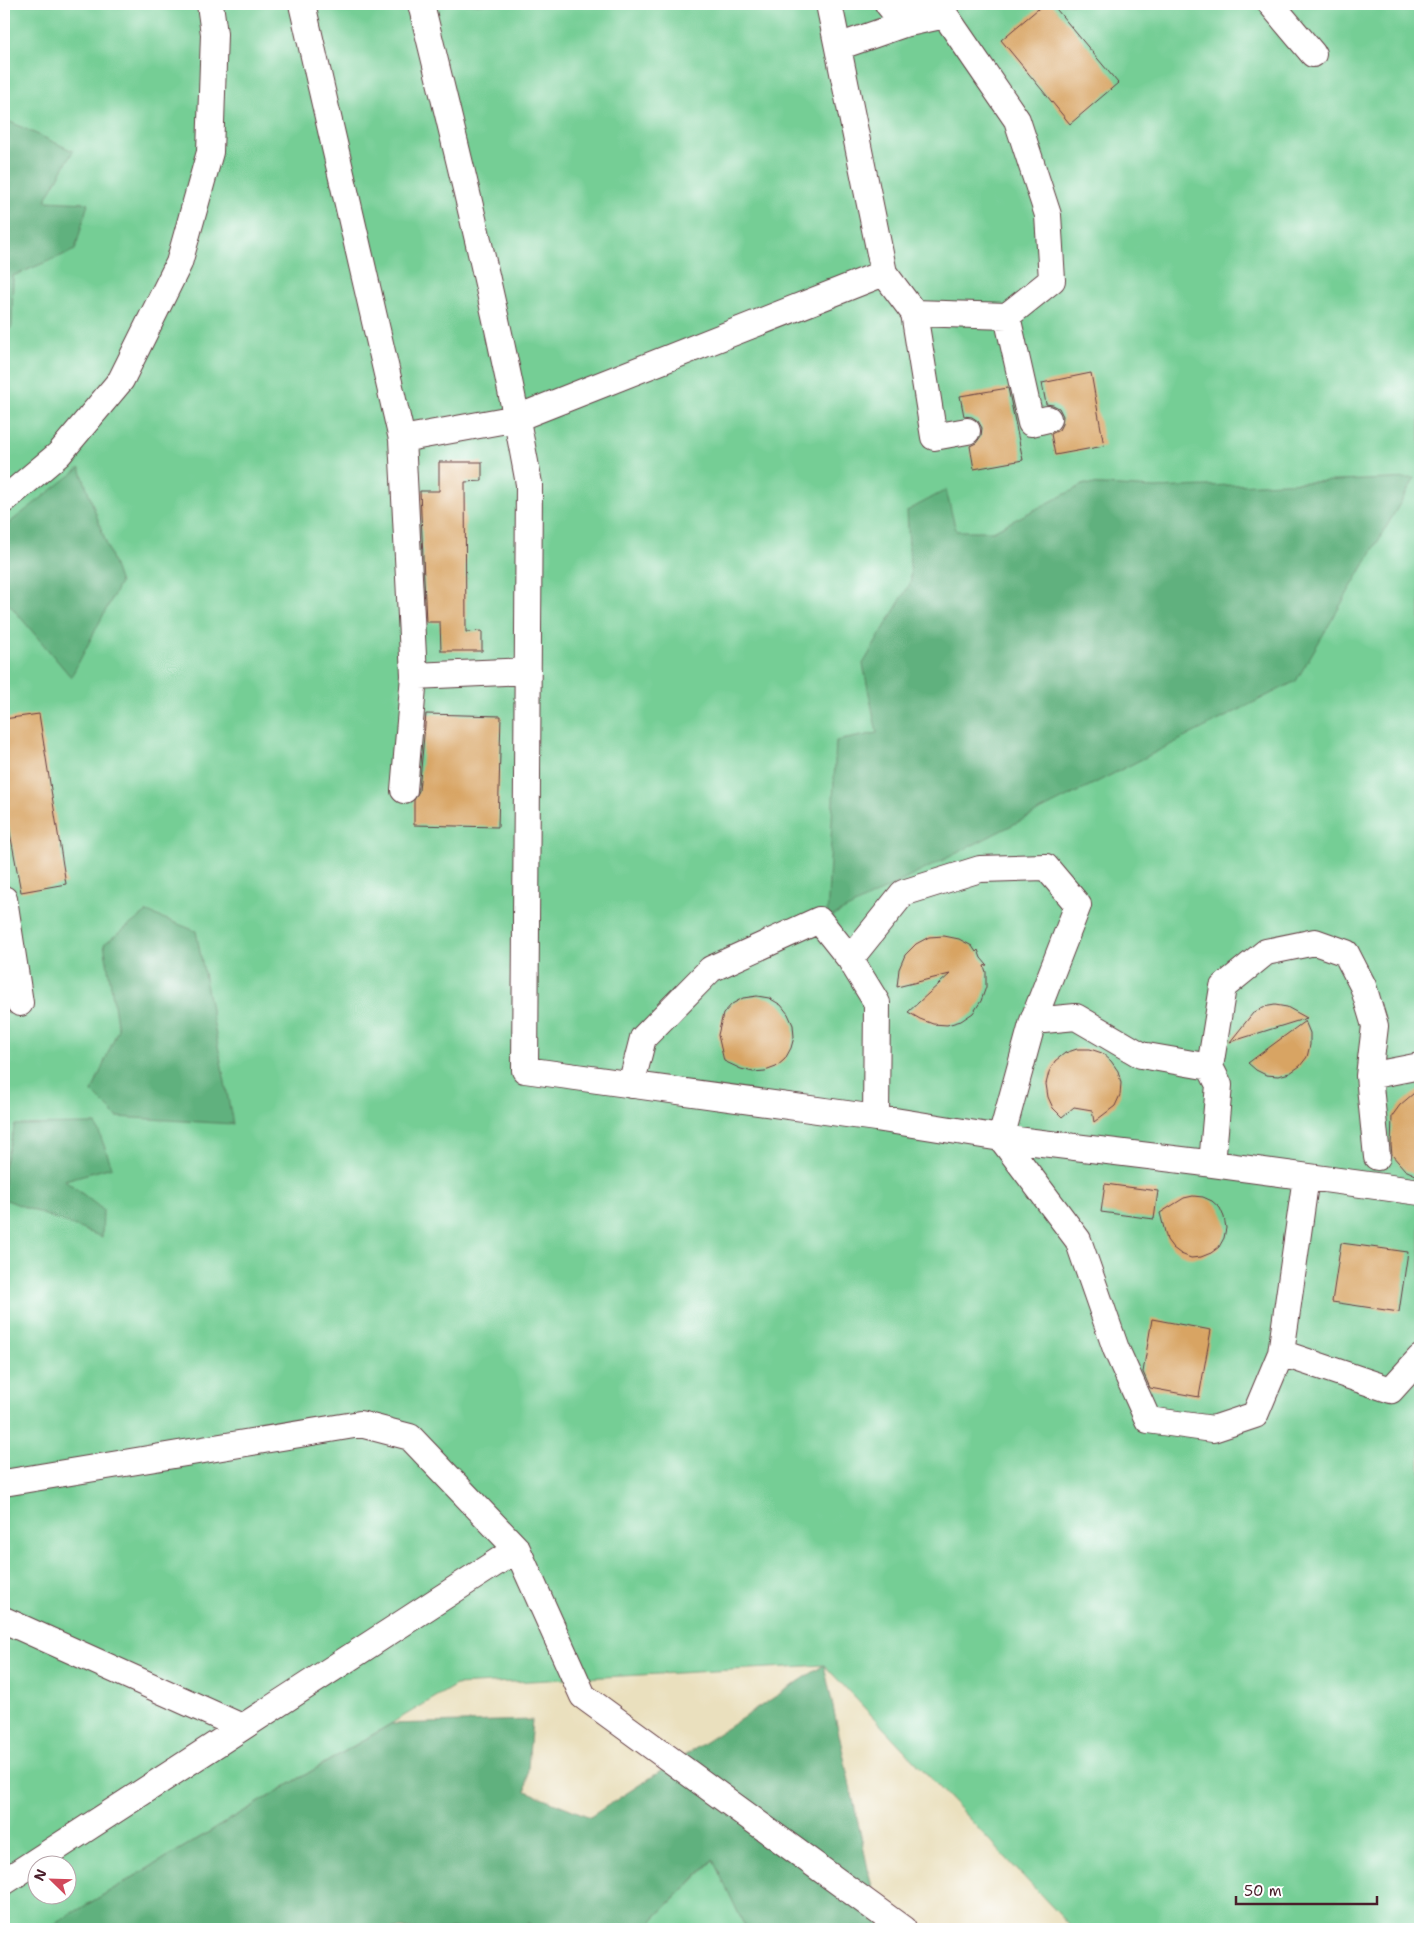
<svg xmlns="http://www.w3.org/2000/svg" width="1424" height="1933" font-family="'Shantell Sans',sans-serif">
<rect width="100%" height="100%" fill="#fff"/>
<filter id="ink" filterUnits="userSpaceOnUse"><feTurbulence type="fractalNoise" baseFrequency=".02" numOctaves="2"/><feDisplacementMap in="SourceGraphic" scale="10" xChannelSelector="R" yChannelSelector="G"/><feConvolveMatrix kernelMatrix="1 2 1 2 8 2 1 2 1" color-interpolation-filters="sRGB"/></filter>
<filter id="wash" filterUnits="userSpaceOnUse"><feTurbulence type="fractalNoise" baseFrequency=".0096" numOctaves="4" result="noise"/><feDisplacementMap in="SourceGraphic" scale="20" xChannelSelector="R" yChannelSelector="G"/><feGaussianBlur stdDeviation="1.12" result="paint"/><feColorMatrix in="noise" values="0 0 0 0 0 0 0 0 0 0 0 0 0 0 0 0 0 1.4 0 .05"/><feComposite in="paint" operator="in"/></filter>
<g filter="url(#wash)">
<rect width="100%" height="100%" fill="#eae0be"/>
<path fill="#75ce95" stroke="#607660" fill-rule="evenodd" d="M 4,4 L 1420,4 L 1420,1929 L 1073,1929 L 824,1665 L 456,1685 L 46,1929 L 4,1929 ZM 38,1866 L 68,1866 L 68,1896 L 38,1896 Z
M 714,1860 L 746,1929 L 643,1929 Z"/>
<path fill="#60b17e" stroke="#556854" d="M 4,119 L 73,151 L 45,201 L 88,203 L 75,250 L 13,276 L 12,327 L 4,334 Z
M 80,468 L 120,583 L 71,677 L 4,598 L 4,527 Z
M 1415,478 L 1296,681 L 827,919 L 836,741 L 877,733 L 863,664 L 911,582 L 907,511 L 946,490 L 956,531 L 993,531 L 1085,484 L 1155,488 Z
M 147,912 L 196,931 L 233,1124 L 117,1117 L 92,1092 L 118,1029 L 104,944 Z
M 96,1124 L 112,1167 L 65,1180 L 103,1210 L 102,1237 L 4,1199 L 4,1166 L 15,1125 Z
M 824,1665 L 881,1929 L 746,1929 L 713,1860 L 643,1929 L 535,1929 L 528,1922 L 531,1929 L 46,1929 L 391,1724 L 532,1720 L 526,1791 L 590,1817 Z"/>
<g id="blocks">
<path fill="#d8a463" d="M 1044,4 L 1052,4 L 1118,83 L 1070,124 L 1001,40 Z
M 1091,373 L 1104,446 L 1055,455 L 1051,434 L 1059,430 L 1062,424 L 1063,416 L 1059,408 L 1053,405 L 1046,404 L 1042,383 Z
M 1008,388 L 1023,460 L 974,469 L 970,446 L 976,443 L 981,436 L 982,428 L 978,421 L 972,417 L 964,416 L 960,396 Z
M 439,462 L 482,462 L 482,481 L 465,482 L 466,632 L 482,631 L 482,651 L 441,651 L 440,622 L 426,622 L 420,491 L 439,491 Z
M 39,714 L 66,884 L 21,892 L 4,800 L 4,719 Z
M 426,714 L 501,716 L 498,827 L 414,825 L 414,800 L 419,791 Z
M 944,936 L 959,939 L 972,946 L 976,952 L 978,950 L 981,958 L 987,965 L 984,966 L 986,972 L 986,987 L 981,1001 L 973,1013 L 961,1021 L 947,1025 L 933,1024 L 920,1019 L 908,1012 L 950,974 L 897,987 L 899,969 L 905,955 L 916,944 L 929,937 Z
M 757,996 L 769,998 L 781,1005 L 788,1014 L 793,1025 L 794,1037 L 791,1048 L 785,1059 L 776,1067 L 765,1071 L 753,1072 L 741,1069 L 724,1061 L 718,1035 L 723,1014 L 732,1004 L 743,998 Z
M 1275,1005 L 1287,1007 L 1307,1018 L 1230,1042 L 1253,1013 L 1263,1007 Z
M 1305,1021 L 1310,1033 L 1310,1045 L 1307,1057 L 1300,1066 L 1290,1073 L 1278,1076 L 1266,1075 L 1256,1070 L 1248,1063 Z
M 1077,1049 L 1090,1049 L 1102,1053 L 1111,1061 L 1118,1071 L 1121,1083 L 1120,1095 L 1115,1106 L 1094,1122 L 1092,1110 L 1074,1107 L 1062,1117 L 1053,1108 L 1048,1097 L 1046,1084 L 1049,1072 L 1055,1061 L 1065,1053 Z
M 1420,1088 L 1420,1177 L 1405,1170 L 1392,1155 L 1391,1145 L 1392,1116 L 1400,1105 Z
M 1105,1184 L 1158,1191 L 1154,1219 L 1101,1212 Z
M 1193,1196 L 1203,1197 L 1212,1201 L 1220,1208 L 1224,1217 L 1226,1228 L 1224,1238 L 1219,1247 L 1211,1253 L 1201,1257 L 1191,1258 L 1181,1254 L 1173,1248 L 1167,1240 L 1160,1213 L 1184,1198 Z
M 1341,1243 L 1408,1252 L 1399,1312 L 1332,1302 Z
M 1152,1319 L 1211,1330 L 1199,1397 L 1150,1388 L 1143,1372 Z"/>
</g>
</g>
<g filter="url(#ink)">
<use href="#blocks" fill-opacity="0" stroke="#623c41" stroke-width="1"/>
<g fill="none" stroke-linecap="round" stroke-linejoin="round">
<g stroke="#623c41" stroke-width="28">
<path id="minor" d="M 302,4 L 402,439 L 414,676 L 404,790
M 421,4 C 460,163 500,323 529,484 L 525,1070 L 876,1118 L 1001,1138 L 1198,1162 L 1420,1192
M 888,4 L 904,24
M 1271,4 L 1313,54
M 838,47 L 904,24 L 945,15 L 1017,120 L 1048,215 L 1052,280 L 1007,316 L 914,313 L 884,273
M 914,313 L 934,437 L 967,431
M 1007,316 L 1031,423 L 1048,419
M 402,439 L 517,418 L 884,273 L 829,4
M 4,500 L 59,454 L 121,380 L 179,263 L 210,152 L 214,34 L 210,4
M 414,676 L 528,671
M 4,899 L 20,1003
M 850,959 L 877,1003 L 876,1118
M 1033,1021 L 1001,1138 L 1078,1240 L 1116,1349 L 1148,1420 L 1213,1429 L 1255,1415 L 1281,1353 L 1306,1177
M 1210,1067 L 1219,1085 L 1212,1164
M 1369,1076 L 1377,1157
M 631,1085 L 643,1038 L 711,969 L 819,920 L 850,959 L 903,893 L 980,869 L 1046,867 L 1078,905 L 1033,1021 L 1076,1017 L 1141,1055 L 1210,1067 L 1223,987 L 1266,952 L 1315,942 L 1346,953 L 1363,986 L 1375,1026 L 1369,1076 L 1420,1066
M 1281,1353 L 1391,1390 L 1420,1358
M 4,1483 L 360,1424 L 410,1437 L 517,1549 L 583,1696 L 903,1929
M 4,1620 L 242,1727
M 4,1882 L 517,1549"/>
</g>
<use href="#minor" stroke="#fff" stroke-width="26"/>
</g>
</g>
<rect width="1424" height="1933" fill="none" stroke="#fff" stroke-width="20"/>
<g transform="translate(52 1880) rotate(293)"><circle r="24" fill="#ffffff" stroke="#b7a5aa"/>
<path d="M0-4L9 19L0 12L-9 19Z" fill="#d1495b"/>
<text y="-8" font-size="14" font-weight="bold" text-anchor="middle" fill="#4a1f2b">N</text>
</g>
<path d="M1236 1896v8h141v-8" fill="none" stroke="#4a1f2b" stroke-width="2.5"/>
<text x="1244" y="1896" font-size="15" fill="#4a1f2b" stroke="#ffffff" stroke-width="4" paint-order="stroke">50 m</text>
</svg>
